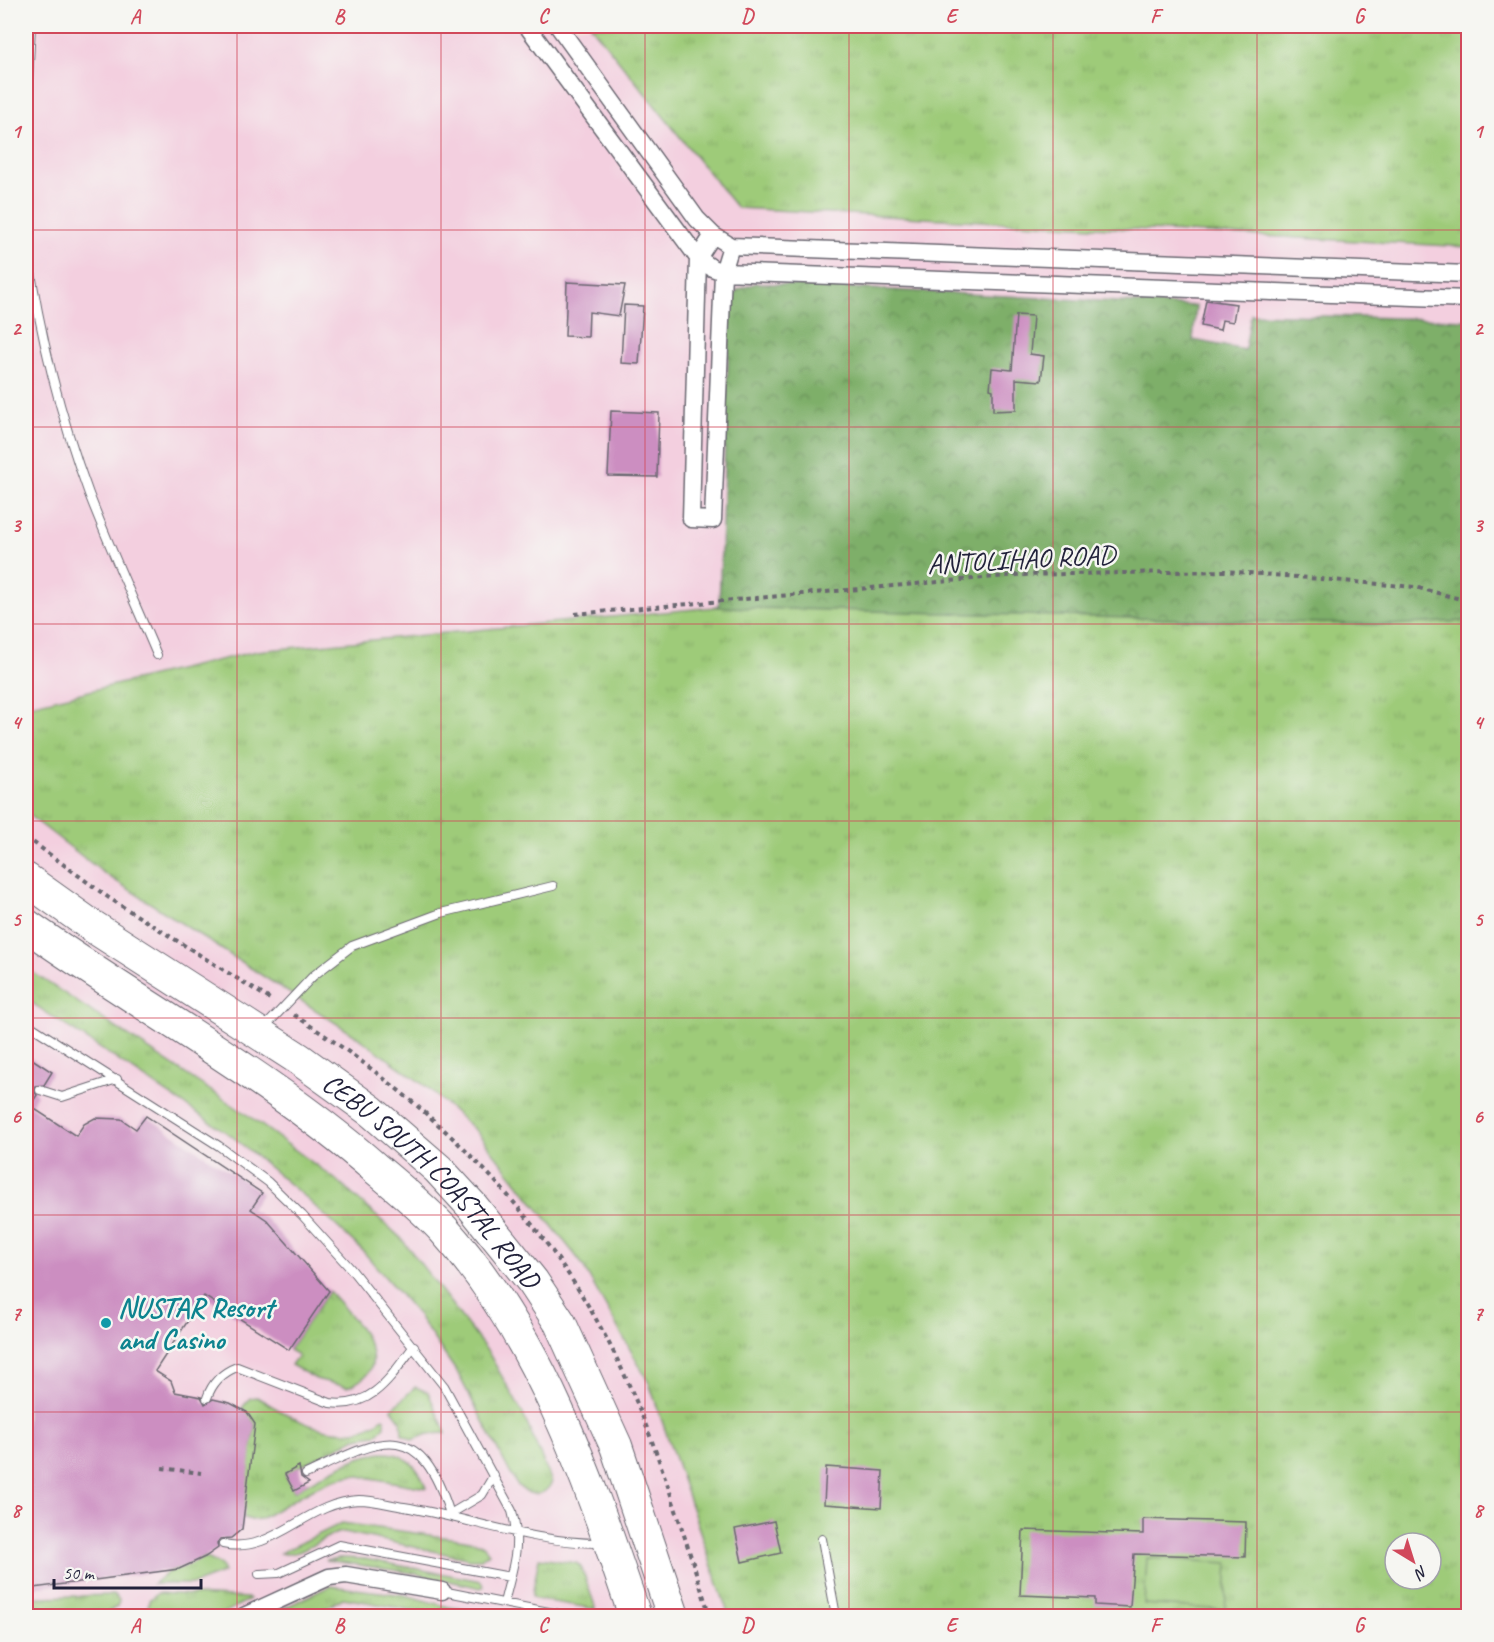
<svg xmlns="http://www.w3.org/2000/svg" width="1494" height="1642" font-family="Caveat,sans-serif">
<defs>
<pattern id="grass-tufts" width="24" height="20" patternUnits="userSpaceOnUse" patternTransform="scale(1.5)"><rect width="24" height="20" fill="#9ecb79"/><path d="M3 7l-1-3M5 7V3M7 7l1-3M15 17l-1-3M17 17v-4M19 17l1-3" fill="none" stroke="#88ae6a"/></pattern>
<pattern id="forest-crowns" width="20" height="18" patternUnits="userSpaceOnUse" patternTransform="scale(1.5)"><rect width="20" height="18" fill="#7eaf69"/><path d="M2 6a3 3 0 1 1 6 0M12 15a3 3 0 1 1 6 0" fill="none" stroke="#678e58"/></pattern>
</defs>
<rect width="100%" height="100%" fill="#f6f6f2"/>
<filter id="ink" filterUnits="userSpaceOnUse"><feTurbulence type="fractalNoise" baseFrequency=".0167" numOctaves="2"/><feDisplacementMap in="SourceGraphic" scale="12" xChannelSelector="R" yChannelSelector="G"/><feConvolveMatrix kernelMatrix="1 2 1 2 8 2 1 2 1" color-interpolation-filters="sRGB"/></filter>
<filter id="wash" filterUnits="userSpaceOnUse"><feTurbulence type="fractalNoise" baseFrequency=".008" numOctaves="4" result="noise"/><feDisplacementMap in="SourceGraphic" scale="24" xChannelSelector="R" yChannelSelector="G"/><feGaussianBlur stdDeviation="1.35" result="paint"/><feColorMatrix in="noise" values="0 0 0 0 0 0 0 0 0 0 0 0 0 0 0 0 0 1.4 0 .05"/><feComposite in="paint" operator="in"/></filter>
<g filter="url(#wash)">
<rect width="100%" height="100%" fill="#f3e8d4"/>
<path fill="#f3cfdf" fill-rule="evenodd" d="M 26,26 L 1468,26 L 1468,1616 L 390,1616 L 350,1609 L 337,1616 L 26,1616 ZM 1395,1543 L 1431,1543 L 1431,1579 L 1395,1579 Z"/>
<path fill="url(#grass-tufts)" stroke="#60765a" stroke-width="1.5" fill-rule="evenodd" d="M 591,26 L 1468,26 L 1468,247 L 737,208 Z
M 1019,578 L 1468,589 L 1468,1616 L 729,1616 L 649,1383 L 580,1261 L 477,1132 L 428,1088 L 362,1040 L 105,874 L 26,813 L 26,706 L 257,651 ZM 1395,1543 L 1431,1543 L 1431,1579 L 1395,1579 Z
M 26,968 L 249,1116 L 335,1179 L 401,1238 L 488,1352 L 522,1412 L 552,1482 C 543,1500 526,1496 515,1482 L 458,1374 L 416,1313 L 361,1249 L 306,1198 L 233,1137 L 26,999 Z
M 329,1291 C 351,1317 404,1366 347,1387 L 316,1379 L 291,1365 L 298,1355 L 289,1350 Z
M 415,1387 L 428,1392 L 446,1433 L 428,1434 L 413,1440 L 402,1434 L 401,1421 L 392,1409 Z
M 257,1397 C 293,1419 342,1450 383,1418 L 385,1420 L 385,1427 L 375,1435 L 356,1438 L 285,1474 L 294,1491 C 334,1470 403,1419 426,1488 L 354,1475 C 320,1480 290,1503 260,1519 L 251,1520 L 242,1517 L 255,1424 L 242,1408 L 250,1398 Z
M 342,1523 L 465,1540 L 482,1544 L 489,1553 L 481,1559 L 470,1559 L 344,1532 C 321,1534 303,1559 280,1553 Z
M 205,1557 L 221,1565 L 224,1572 L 194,1584 L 153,1584 L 168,1572 Z
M 340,1558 L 365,1559 L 481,1581 L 484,1586 L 481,1588 L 413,1573 L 326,1560 Z
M 539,1558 L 576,1563 L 581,1566 L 596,1609 L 536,1599 L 532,1596 Z
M 330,1586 L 405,1595 L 449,1607 L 508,1616 L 447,1616 L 343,1598 L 312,1616 L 267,1616 Z
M 158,1593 L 248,1598 L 250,1599 L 218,1616 L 155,1616 L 148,1610 L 149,1600 Z
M 114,1595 L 119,1600 L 118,1606 L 102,1616 L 29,1615 L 31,1602 L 37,1597 Z"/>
<path fill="url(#forest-crowns)" stroke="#506852" stroke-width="1.5" d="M 756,283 L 1196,306 L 1193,340 L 1245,350 L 1251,314 L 1468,320 L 1468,621 L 1390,625 L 719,607 L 730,302 L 737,290 Z"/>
<path fill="#9ecb79" stroke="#60765a" stroke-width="1.5" d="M 1147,1558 L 1228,1563 L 1225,1610 L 1144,1604 Z"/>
<g id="blocks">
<path fill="#cc8ec1" d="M 567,282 L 625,285 L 619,316 L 589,312 L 588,337 L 565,336 Z
M 1206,300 L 1236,304 L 1233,322 L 1222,320 L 1220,330 L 1201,326 Z
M 624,305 L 643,306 L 639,364 L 621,363 Z
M 1016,315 L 1033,316 L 1030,354 L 1044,356 L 1041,381 L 1016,379 L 1016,410 L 993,411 L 993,390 L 990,389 L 992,368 L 1012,370 Z
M 611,411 L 659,413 L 657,477 L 608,476 Z
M 26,1055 L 52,1072 L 44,1085 L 35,1086 L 34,1091 L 37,1095 L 30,1106 L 76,1136 L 84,1124 L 95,1118 L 121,1119 L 136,1129 L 146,1116 L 262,1193 L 251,1209 L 267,1220 L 329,1291 L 289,1350 L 204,1296 L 155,1371 L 171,1381 L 175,1392 L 201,1397 L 205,1404 L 213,1399 L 230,1403 L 247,1412 L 255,1424 L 242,1529 L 231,1538 L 220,1539 L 217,1543 L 218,1548 L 205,1557 L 179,1569 L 26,1589 Z
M 299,1466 L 301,1477 L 309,1483 L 294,1491 L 285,1474 Z
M 826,1467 L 883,1471 L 881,1508 L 824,1504 Z
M 1143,1519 L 1246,1522 L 1245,1557 L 1134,1554 L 1130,1607 L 1095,1605 L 1095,1598 L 1020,1595 L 1023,1530 L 1143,1534 Z
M 774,1521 L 781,1553 L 742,1562 L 735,1529 Z"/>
</g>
</g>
<g filter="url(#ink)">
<use href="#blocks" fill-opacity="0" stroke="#6b6771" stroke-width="1.5"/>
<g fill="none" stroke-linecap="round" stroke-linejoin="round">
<g stroke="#6b6771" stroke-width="10">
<path id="lane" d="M 26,116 L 31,26
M 26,241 C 38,326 59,413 89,494 C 110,548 134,601 157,655
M 26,1023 L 219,1146 L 268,1182 L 302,1215 L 351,1269 L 444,1386 L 512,1511 C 522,1546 512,1569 504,1603
M 263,1029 L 313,976 L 352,946 L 441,913 L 553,886
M 40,1090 L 62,1097 L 117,1079
M 207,1398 C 212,1383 221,1373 237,1367 L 330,1403 C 373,1409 391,1376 414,1346
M 306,1474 C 380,1439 419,1415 450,1514 L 482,1495 L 494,1475
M 822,1539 L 836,1616
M 223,1544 C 274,1555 306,1502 359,1500 C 374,1500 390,1505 404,1507 C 470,1518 536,1544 603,1543
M 259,1574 L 279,1573 L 339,1545 L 510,1577
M 442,1591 L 569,1616"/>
</g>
<g stroke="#6b6771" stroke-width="19">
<path id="street" d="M 527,26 L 698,258 L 712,268 L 723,272 L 1468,299
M 558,26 L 697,219 L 713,235 L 731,246 L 1468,274
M 713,235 L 698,258 L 691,519 L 713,520 L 723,272 L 731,246
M 244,1616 L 329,1577 L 346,1575 L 442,1591"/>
</g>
<g stroke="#6b6771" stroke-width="34">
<g id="highway">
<path id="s1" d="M 26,879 L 92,926 L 299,1059 L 371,1111 L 438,1169 L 472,1206 L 533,1282 L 560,1323 L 616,1446 L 673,1616"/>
<path d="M 26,925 C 142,1007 268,1075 375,1168 C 398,1187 422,1207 443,1229 C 541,1337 589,1481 635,1616"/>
</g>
</g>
<path stroke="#6b6771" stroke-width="4" stroke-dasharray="4.5 4.5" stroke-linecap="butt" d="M 575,614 L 1018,575 L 1225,571 L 1415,587 L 1468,601
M 26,837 L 109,898 L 273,1001
M 294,1015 C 427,1100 543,1210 614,1353 C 656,1437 681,1528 710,1616
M 162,1468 L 201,1473"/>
<use href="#lane" stroke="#fff" stroke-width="8"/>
<use href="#street" stroke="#fff" stroke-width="16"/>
<use href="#highway" stroke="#fff" stroke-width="32"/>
</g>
</g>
<path fill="none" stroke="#d1495b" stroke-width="1.5" stroke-opacity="0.55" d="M 237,26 L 237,1616M 441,26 L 441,1616M 645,26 L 645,1616M 849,26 L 849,1616M 1053,26 L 1053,1616M 1257,26 L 1257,1616M 26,230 L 1468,230M 26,427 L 1468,427M 26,624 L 1468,624M 26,821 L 1468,821M 26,1018 L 1468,1018M 26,1215 L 1468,1215M 26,1412 L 1468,1412"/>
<circle fill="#0f9aa8" stroke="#f6f6f2" stroke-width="2" cx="106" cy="1323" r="6"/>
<g text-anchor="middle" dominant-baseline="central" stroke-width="5" stroke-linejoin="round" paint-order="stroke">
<g font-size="28" fill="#22223b" stroke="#f6f6f2">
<text transform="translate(1021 559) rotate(-3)">ANTOLIHAO ROAD</text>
<text stroke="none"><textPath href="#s1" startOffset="508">CEBU SOUTH COASTAL ROAD</textPath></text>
</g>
<g font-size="28" font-weight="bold" fill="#0d838f" stroke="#f6f6f2" text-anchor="start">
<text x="118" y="1307">NUSTAR Resort<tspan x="118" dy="32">and Casino</tspan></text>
</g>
</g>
<rect width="1494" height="1642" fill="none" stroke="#f6f6f2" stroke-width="66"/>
<g transform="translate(1413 1561) rotate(142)"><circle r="28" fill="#f6f6f2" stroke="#a1a1a9" stroke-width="1.5"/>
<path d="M0-4.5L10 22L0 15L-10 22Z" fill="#d1495b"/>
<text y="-9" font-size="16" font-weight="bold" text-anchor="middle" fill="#22223b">N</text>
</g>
<path d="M54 1579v9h147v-9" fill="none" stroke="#22223b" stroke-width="3"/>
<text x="63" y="1579" font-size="18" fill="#22223b" stroke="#f6f6f2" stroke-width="4.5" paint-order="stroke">50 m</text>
<rect x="33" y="33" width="1428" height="1576" fill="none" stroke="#d1495b" stroke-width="2"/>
<g font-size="20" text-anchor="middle" font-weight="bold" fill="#d1495b">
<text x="135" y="23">A</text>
<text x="339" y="23">B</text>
<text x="543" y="23">C</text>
<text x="747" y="23">D</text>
<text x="951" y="23">E</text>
<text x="1155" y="23">F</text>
<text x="1359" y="23">G</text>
<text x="16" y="138">1</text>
<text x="1478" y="138">1</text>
<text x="16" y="335">2</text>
<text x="1478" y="335">2</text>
<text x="16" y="532">3</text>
<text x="1478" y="532">3</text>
<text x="16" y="729">4</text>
<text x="1478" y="729">4</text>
<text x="16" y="926">5</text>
<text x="1478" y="926">5</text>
<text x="16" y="1123">6</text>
<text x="1478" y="1123">6</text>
<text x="16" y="1320">7</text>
<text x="1478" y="1320">7</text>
<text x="16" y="1517">8</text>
<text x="1478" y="1517">8</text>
<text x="135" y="1632">A</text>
<text x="339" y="1632">B</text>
<text x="543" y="1632">C</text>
<text x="747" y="1632">D</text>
<text x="951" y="1632">E</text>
<text x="1155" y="1632">F</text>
<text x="1359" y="1632">G</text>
</g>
</svg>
